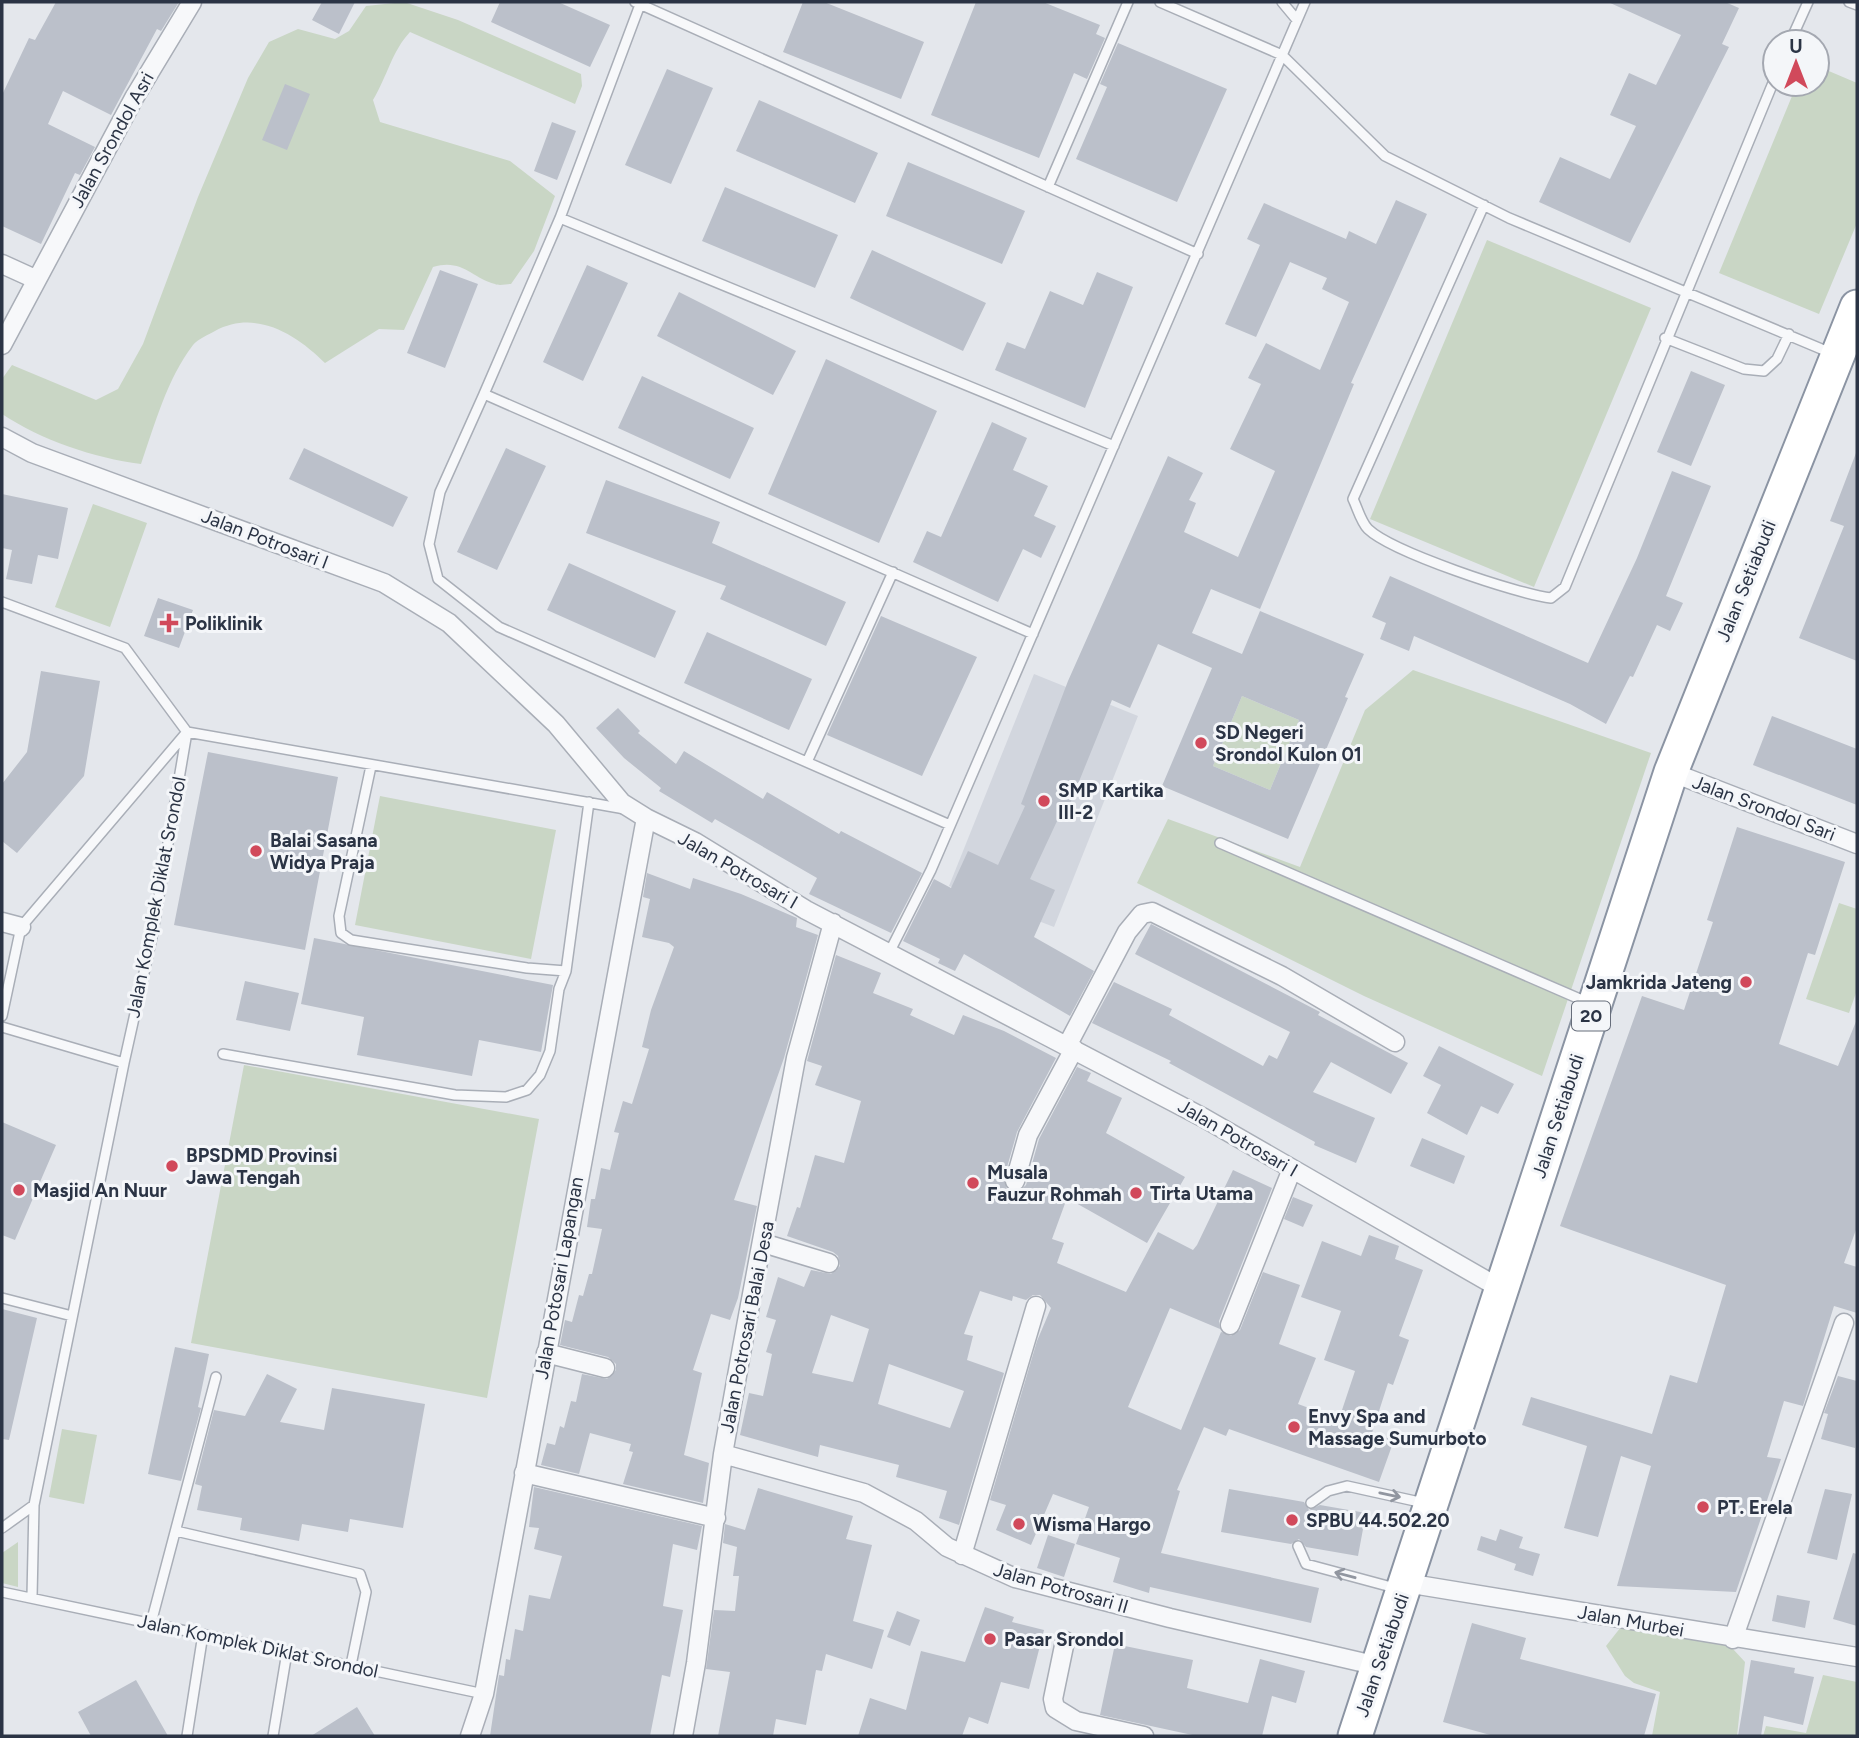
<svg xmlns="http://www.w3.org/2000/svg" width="1859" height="1738" font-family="Figtree,sans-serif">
<rect width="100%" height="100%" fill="#e4e7ec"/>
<path fill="#d2d6de" d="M 1034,674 L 1138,716 L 1054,927 L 949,886 Z"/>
<path fill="#c9d6c5" d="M 404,2 L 458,20 L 581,74 L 582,86 L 575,104 L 410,32 C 392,51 387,77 373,100 L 380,122 L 510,161 L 555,196 L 534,251 L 511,284 C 507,284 499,286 495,284 C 472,278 462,258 433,267 L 404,330 L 379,329 L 325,363 C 296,334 256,309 215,331 C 208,335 198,339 193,345 C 167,379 155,424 141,464 C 94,458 41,440 2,414 L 2,379 L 12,365 L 96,400 L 118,389 L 143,344 L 198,197 L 248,78 L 269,42 L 298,29 L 335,39 L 349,31 L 366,6 Z
M 1817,66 L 1857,83 L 1857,223 L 1819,314 L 1719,273 L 1797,84 L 1817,84 Z
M 1487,240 L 1651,308 L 1534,587 L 1370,519 Z
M 93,504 L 147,523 L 110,627 L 55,607 Z
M 1413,670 L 1651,753 L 1542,1076 L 1364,996 L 1137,883 L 1168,819 L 1300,867 L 1365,710 Z
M 1242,696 L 1299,720 L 1270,790 L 1213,766 Z
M 380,796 L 556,830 L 531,959 L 355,925 Z
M 1839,903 L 1857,909 L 1857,990 L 1849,1013 L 1806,999 Z
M 244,1065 L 539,1119 L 487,1398 L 191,1343 Z
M 62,1429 L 97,1435 L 84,1504 L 49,1497 Z
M 18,1542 L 18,1587 L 2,1583 L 2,1553 Z
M 1628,1618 L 1721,1636 L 1745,1662 L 1737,1736 L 1652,1736 L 1660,1692 L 1634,1683 L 1625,1676 L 1606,1646 Z
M 1823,1675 L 1857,1682 L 1857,1736 L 1763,1736 L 1766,1726 L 1806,1733 Z"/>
<path fill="#bbc0ca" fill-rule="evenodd" d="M 56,2 L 179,2 L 161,31 L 157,29 L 111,115 L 63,91 L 48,124 L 95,147 L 80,175 L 75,173 L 41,244 L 2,226 L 2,95 L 29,38 L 35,40 Z
M 322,2 L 355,2 L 339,34 L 312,20 Z
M 500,2 L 558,2 L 610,25 L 590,67 L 491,22 Z
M 803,2 L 824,2 L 924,42 L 901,99 L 783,52 Z
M 976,2 L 1043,2 L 1100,25 L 1096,34 L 1105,38 L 1087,79 L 1074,73 L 1039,158 L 931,115 Z
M 1608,2 L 1725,2 L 1739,8 L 1722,44 L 1729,47 L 1630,243 L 1539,202 L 1560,157 L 1610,179 L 1636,126 L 1610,115 L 1629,73 L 1656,85 L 1681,35 Z
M 1118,43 L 1227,89 L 1177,202 L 1076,159 L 1107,87 L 1100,84 Z
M 667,69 L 713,88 L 671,184 L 625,165 Z
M 285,84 L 310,94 L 287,150 L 262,140 Z
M 759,100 L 878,153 L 855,203 L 736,151 Z
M 552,122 L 576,131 L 557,180 L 534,171 Z
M 908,162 L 1025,211 L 1002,264 L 886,216 Z
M 725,187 L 838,235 L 815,288 L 702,241 Z
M 1396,200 L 1427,214 L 1351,383 L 1354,384 L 1260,609 L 1211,589 L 1192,633 L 1242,654 L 1260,611 L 1364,654 L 1345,697 L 1348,698 L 1288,839 L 1162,786 L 1212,668 L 1158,644 L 1130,708 L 1112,700 L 1063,821 L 1058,819 L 1030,879 L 1055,890 L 1034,937 L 1094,971 L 1070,1016 L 964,954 L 955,971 L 938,963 L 940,959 L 903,941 L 934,879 L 951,888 L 968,851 L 998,865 L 1025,806 L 1021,804 L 1068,681 L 1168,456 L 1203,473 L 1189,500 L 1196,503 L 1184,532 L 1238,557 L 1275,471 L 1230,449 L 1261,384 L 1248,378 L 1266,343 L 1320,370 L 1349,302 L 1322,289 L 1327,278 L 1290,262 L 1256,337 L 1225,324 L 1260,245 L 1247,239 L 1264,203 L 1346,239 L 1349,231 L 1376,244 ZM 1242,696 L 1299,720 L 1270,790 L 1213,766 Z
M 872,250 L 986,303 L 963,351 L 850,298 Z
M 587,265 L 628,283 L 583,381 L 543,362 Z
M 440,270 L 478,284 L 445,368 L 407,353 Z
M 1097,272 L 1133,287 L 1085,408 L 995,370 L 1007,342 L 1025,349 L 1050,291 L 1083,305 Z
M 679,292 L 796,351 L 773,395 L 657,336 Z
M 826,359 L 937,411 L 879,543 L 768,494 Z
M 1691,371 L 1725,385 L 1691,466 L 1657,452 Z
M 642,376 L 754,428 L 730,479 L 618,428 Z
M 992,422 L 1027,438 L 1013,470 L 1048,486 L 1034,516 L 1056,526 L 1041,558 L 1023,549 L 998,602 L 913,562 L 927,531 L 941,537 Z
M 304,448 L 408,497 L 393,527 L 289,479 Z
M 506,448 L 546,466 L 497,570 L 457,552 Z
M 1856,453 L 1857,454 L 1857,661 L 1799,638 L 1844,526 L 1830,521 Z
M 1672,471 L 1711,486 L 1666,596 L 1683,603 L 1670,631 L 1657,625 L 1633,677 L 1630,676 L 1606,724 L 1570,704 L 1414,636 L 1409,651 L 1380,639 L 1386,623 L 1372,617 L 1390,576 L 1588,663 L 1637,558 Z
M 606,480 L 720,522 L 712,543 L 846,602 L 826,646 L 720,599 L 726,586 L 586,533 Z
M 2,494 L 68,508 L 58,559 L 38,555 L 32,584 L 6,579 L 12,550 L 2,548 Z
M 569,563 L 676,611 L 655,658 L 547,610 Z
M 158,598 L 193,610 L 179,648 L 144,636 Z
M 881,616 L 977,657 L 922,776 L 827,735 Z
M 707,632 L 812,679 L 789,730 L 684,683 Z
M 41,671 L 100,681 L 84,776 L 17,853 L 2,841 L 2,784 L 27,752 Z
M 618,708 L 640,731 L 638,733 L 676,764 L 684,751 L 763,799 L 767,792 L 839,834 L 841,831 L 922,873 L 891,933 L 809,894 L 817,878 L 715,819 L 712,823 L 659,791 L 661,788 L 624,758 L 596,728 Z
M 1772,716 L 1857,749 L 1857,805 L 1753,765 Z
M 208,752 L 338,777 L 305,950 L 174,925 Z
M 1737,827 L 1845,862 L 1815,955 L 1808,953 L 1779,1044 L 1838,1066 L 1857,1019 L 1857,1227 L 1844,1263 L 1857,1267 L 1857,1313 L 1834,1306 L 1803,1406 L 1784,1401 L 1767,1457 L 1781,1459 L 1736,1592 L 1617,1586 L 1651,1466 L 1621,1456 L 1598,1537 L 1564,1528 L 1587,1446 L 1522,1425 L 1531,1397 L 1652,1434 L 1670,1375 L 1697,1383 L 1726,1285 L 1560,1226 L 1642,996 L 1684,1010 L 1713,922 L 1707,920 Z
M 647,873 L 690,889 L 693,878 L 741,894 L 797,918 L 796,927 L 818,935 L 784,1058 L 734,1200 L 757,1206 L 738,1298 L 730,1320 L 711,1314 L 693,1370 L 702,1373 L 684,1455 L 709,1463 L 703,1503 L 623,1484 L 633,1452 L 629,1451 L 631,1444 L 590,1433 L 579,1474 L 541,1465 L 547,1443 L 555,1445 L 560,1426 L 564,1428 L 571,1401 L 576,1402 L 582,1374 L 607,1379 L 616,1370 L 616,1364 L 608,1357 L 560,1345 L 565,1320 L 572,1322 L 579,1295 L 583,1296 L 589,1274 L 592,1274 L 602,1229 L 587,1227 L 591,1199 L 595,1199 L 601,1168 L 610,1170 L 619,1133 L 614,1132 L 623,1101 L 632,1104 L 649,1049 L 642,1047 L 651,1010 L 674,947 L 669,943 L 642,937 L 650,899 L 643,897 Z
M 1151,924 L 1320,1012 L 1318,1015 L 1408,1063 L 1391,1094 L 1331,1062 L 1313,1092 L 1375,1118 L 1356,1163 L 1314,1145 L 1315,1142 L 1169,1063 L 1171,1061 L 1092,1023 L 1114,982 L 1172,1009 L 1169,1015 L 1263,1066 L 1269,1055 L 1277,1059 L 1290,1032 L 1135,954 Z
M 314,938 L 553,985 L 541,1052 L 479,1040 L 472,1076 L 357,1055 L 364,1017 L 301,1004 Z
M 836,955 L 881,973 L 873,993 L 913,1009 L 910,1015 L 954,1035 L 963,1015 L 1004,1031 L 1056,1058 L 1017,1132 L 1004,1178 L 1007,1189 L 1018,1192 L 1026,1185 L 1039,1139 L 1077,1067 L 1091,1073 L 1087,1081 L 1122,1098 L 1106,1133 L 1185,1177 L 1147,1243 L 1067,1198 L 1052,1239 L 1064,1243 L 1057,1263 L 1126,1292 L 1158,1232 L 1193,1250 L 1197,1245 L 1233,1170 L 1272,1188 L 1219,1321 L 1220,1329 L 1170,1308 L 1128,1407 L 1181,1430 L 1221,1332 L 1231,1336 L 1240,1330 L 1263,1272 L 1300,1285 L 1279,1344 L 1316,1358 L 1298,1404 L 1339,1419 L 1355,1371 L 1324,1360 L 1341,1311 L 1301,1297 L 1322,1241 L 1361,1256 L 1369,1235 L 1399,1246 L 1395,1259 L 1423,1270 L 1399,1336 L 1409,1340 L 1393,1385 L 1388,1383 L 1372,1433 L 1394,1440 L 1379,1482 L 1229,1429 L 1226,1436 L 1204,1427 L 1177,1490 L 1180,1491 L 1161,1553 L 1319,1588 L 1311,1623 L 1150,1587 L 1149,1593 L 1113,1582 L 1120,1558 L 1076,1544 L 1089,1507 L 1053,1494 L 1031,1545 L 996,1530 L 1006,1505 L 990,1500 L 1037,1341 L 1051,1308 L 1040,1295 L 1033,1295 L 1026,1300 L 1013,1296 L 1012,1301 L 980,1291 L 964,1334 L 973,1336 L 967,1360 L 1004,1373 L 959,1525 L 939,1518 L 947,1491 L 896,1477 L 899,1465 L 820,1445 L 818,1457 L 740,1435 L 749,1393 L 763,1396 L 772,1354 L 766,1352 L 776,1320 L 766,1317 L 778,1277 L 804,1287 L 811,1270 L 831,1274 L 840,1266 L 838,1256 L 833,1252 L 787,1236 L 797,1207 L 800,1208 L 815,1155 L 844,1163 L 861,1101 L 815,1085 L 822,1066 L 807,1061 ZM 831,1315 L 869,1329 L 853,1382 L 812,1373 ZM 889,1364 L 964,1391 L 950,1428 L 878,1404 Z
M 245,981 L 299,993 L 290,1031 L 236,1020 Z
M 1439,1046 L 1514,1084 L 1498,1114 L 1481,1106 L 1467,1135 L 1427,1113 L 1441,1085 L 1423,1076 Z
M 2,1122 L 56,1145 L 15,1240 L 2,1235 Z
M 1422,1138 L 1465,1156 L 1454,1184 L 1410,1166 Z
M 1293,1197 L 1313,1205 L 1303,1227 L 1284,1219 Z
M 2,1309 L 37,1318 L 9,1440 L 2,1439 Z
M 175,1347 L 209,1354 L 198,1407 L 201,1408 L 181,1481 L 148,1474 Z
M 267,1374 L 297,1389 L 280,1422 L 324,1430 L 332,1388 L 425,1404 L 403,1528 L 350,1519 L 348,1532 L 302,1524 L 299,1541 L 240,1530 L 242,1518 L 197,1510 L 202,1486 L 195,1484 L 214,1410 L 245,1416 Z
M 1838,1376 L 1857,1381 L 1855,1448 L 1821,1439 L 1828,1414 L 1824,1413 Z
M 534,1487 L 702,1526 L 697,1550 L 673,1544 L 663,1606 L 683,1610 L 670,1677 L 662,1675 L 650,1736 L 490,1736 L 499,1675 L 504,1676 L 506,1659 L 510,1660 L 515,1629 L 523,1631 L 529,1595 L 550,1599 L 562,1556 L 534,1549 L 539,1528 L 529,1527 Z
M 758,1488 L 853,1516 L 846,1539 L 872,1545 L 853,1621 L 884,1630 L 872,1669 L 826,1654 L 822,1671 L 816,1670 L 806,1725 L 776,1719 L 773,1736 L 718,1736 L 730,1672 L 706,1669 L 714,1610 L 735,1611 L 739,1576 L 733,1576 L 737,1547 L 723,1543 L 725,1524 L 745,1530 Z
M 1229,1489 L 1304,1502 L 1309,1510 L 1320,1505 L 1366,1513 L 1358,1556 L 1306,1547 L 1299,1539 L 1291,1544 L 1221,1532 Z
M 1825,1489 L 1852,1494 L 1837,1560 L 1807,1553 Z
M 1500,1529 L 1523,1537 L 1519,1548 L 1540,1554 L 1533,1576 L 1514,1570 L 1516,1564 L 1477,1550 L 1481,1536 L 1496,1541 Z
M 1048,1535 L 1075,1544 L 1064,1577 L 1037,1568 Z
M 1853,1553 L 1857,1554 L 1857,1626 L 1833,1619 Z
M 1777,1595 L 1810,1601 L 1805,1628 L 1772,1621 Z
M 985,1607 L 1014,1617 L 1012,1622 L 1044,1630 L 1029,1689 L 1001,1682 L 988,1724 L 969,1717 L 962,1736 L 858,1736 L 870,1698 L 906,1710 L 921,1651 L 965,1662 Z
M 897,1611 L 920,1620 L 910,1646 L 887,1637 Z
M 1472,1623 L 1526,1638 L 1520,1659 L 1656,1694 L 1644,1736 L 1494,1736 L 1443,1722 Z
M 1115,1644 L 1193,1660 L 1187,1688 L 1248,1703 L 1260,1659 L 1305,1671 L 1296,1703 L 1272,1696 L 1262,1736 L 1197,1736 L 1100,1715 Z
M 1751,1660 L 1795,1668 L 1794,1673 L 1814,1677 L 1803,1725 L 1764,1716 L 1761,1736 L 1738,1736 Z
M 136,1680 L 168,1736 L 91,1736 L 78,1712 Z
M 357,1707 L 375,1736 L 311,1736 Z"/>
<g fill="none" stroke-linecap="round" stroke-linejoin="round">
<g stroke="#a9aeb7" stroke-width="12">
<path id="lane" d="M 635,2 L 1198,254
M 1160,2 L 1282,55 L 1385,156 L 1509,218 L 1831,353
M 1282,2 L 1297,20
M 1849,2 L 1857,5
M 1790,42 L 1808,2
M 1048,187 L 1128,2
M 1484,205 L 1353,499 C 1357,507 1361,522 1368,529 C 1392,552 1517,594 1551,598 L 1565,587 L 1775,78
M 560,218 L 1114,446
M 1665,338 L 1744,369 L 1764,371 L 1777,359 L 1789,334
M 484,394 L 560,218 L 641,2
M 2,602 L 125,648 L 187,732 L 21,927 L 2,1016
M 807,762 L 893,572
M 371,766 L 339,916 L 341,933 L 351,940 L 527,968 L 566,971 L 589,802
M 950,825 L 499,627 L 438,579 L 429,544 L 440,492 L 484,394 L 1033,634
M 1220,843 L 1589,1003
M 889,953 L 931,870 L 1305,2
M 2,1027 L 124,1063 L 34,1505 L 2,1528
M 223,1054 L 455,1095 L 506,1097 L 527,1090 L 540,1075 L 550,1051 L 559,989 L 566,971
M 124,1063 L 152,937 L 187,732 L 625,809
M 2,1298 L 72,1316
M 1311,1503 L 1328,1491 L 1347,1486 L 1424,1503
M 176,1531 L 360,1574 L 366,1592 L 351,1665
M 1298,1546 L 1306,1564 L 1395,1588
M 2,1592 L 484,1694
M 32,1597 L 34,1505
M 151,1623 L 216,1377
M 187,1736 L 203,1634
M 273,1736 L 287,1652"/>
</g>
<g stroke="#a9aeb7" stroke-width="21">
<path id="street" d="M 2,264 L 35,279
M 2,345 L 134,98 L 192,2
M 2,437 L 32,453 L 384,583 L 449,623 L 556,724 L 622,803 L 646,818 L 695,842 L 806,910 L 1204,1118 L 1501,1289
M 1671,772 L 1857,844
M 2,922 L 21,927
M 1067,1046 L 1127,932 L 1142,914 L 1152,912 L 1282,976 L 1395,1042
M 1015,1181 L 1028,1135 L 1074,1049
M 763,1243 L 829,1263
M 1230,1325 L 1292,1169
M 546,1353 L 605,1368
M 723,1454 L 864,1493 L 916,1521 L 947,1547 L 1015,1578 L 1170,1618 L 1378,1666
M 524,1473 L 716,1518
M 962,1555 L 1036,1306
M 1406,1583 L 1857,1657
M 1733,1639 L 1844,1323
M 1065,1641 L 1053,1699 L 1055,1708 L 1076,1721 L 1144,1736
M 470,1736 L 484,1694 L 646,818
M 683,1736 L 696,1663 L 723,1454 L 742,1348 L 796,1058 L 833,923"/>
</g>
<g stroke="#8b94a3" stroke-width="37">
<path id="highway" d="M 1355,1736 L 1671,772 L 1857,307"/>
</g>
<use href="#lane" stroke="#f7f8fa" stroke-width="9"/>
<use href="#street" stroke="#f7f8fa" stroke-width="18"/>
<use href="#highway" stroke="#fff" stroke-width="33"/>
</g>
<defs><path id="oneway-shaft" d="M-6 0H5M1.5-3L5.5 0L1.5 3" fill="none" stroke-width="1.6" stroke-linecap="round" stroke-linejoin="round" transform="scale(1.75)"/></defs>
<g stroke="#9196a0">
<use href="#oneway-shaft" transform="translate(1390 1495) rotate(12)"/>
<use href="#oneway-shaft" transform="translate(1345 1575) rotate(-165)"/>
</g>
<g fill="#d1495b" stroke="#f4f6f9" stroke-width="2.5">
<path d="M165.5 612.5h7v7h7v7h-7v7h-7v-7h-7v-7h7z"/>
<circle cx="1201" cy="743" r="7"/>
<circle cx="1044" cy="801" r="7"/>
<circle cx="256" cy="851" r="7"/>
<circle cx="1746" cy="982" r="7"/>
<circle cx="172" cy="1166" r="7"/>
<circle cx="973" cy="1183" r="7"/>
<circle cx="19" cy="1190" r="7"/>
<circle cx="1136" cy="1193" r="7"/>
<circle cx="1294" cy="1427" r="7"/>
<circle cx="1703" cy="1507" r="7"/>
<circle cx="1292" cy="1520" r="7"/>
<circle cx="1019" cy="1524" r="7"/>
<circle cx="990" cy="1639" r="7"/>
</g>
<g text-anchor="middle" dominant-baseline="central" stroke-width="6" stroke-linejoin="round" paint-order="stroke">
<rect fill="#f4f6f9" stroke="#676e7b" stroke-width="2" x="1572" y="1001.5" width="38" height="29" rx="5"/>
<g font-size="18" font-weight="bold" fill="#2b3445">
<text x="1591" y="1016">20</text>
</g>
<g font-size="19" fill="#2b3445" stroke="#f4f6f9">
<text transform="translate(112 140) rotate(-61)">Jalan Srondol Asri</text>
<text transform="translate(265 539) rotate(21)">Jalan Potrosari I</text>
<text transform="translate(1746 581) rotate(-68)">Jalan Setiabudi</text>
<text transform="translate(1764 808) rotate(21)">Jalan Srondol Sari</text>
<text transform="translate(738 870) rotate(30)">Jalan Potrosari I</text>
<text transform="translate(156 897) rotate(-79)">Jalan Komplek Diklat Srondol</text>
<text transform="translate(1558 1116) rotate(-72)">Jalan Setiabudi</text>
<text transform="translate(1238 1138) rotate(30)">Jalan Potrosari I</text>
<text transform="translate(559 1278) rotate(-80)">Jalan Potosari Lapangan</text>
<text transform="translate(747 1327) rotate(-79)">Jalan Potrosari Balai Desa</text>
<text transform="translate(1061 1588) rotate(16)">Jalan Potrosari II</text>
<text transform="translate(1631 1621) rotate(10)">Jalan Murbei</text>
<text transform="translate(258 1646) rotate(12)">Jalan Komplek Diklat Srondol</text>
<text transform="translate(1382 1655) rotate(-71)">Jalan Setiabudi</text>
</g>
<g font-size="19" font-weight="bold" fill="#2b3445" stroke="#f4f6f9" text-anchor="start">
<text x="185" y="623">Poliklinik</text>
<text x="1215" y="732">SD Negeri<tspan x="1215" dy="22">Srondol Kulon 01</tspan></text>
<text x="1058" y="790">SMP Kartika<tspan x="1058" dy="22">III-2</tspan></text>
<text x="270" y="840">Balai Sasana<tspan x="270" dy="22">Widya Praja</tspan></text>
<text x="1732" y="982" text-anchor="end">Jamkrida Jateng</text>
<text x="186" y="1155">BPSDMD Provinsi<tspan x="186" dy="22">Jawa Tengah</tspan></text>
<text x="987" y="1172">Musala<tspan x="987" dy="22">Fauzur Rohmah</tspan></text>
<text x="33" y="1190">Masjid An Nuur</text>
<text x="1150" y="1193">Tirta Utama</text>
<text x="1308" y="1416">Envy Spa and<tspan x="1308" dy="22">Massage Sumurboto</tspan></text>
<text x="1717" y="1507">PT. Erela</text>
<text x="1306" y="1520">SPBU 44.502.20</text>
<text x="1033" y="1524">Wisma Hargo</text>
<text x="1004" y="1639">Pasar Srondol</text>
</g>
</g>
<rect width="1859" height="1738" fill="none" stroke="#2b3445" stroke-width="7"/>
<g transform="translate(1796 63)"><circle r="33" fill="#f4f6f9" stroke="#a4a8b1" stroke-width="2"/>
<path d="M0-5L12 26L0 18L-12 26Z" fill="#d1495b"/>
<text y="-10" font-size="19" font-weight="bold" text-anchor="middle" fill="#2b3445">U</text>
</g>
</svg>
